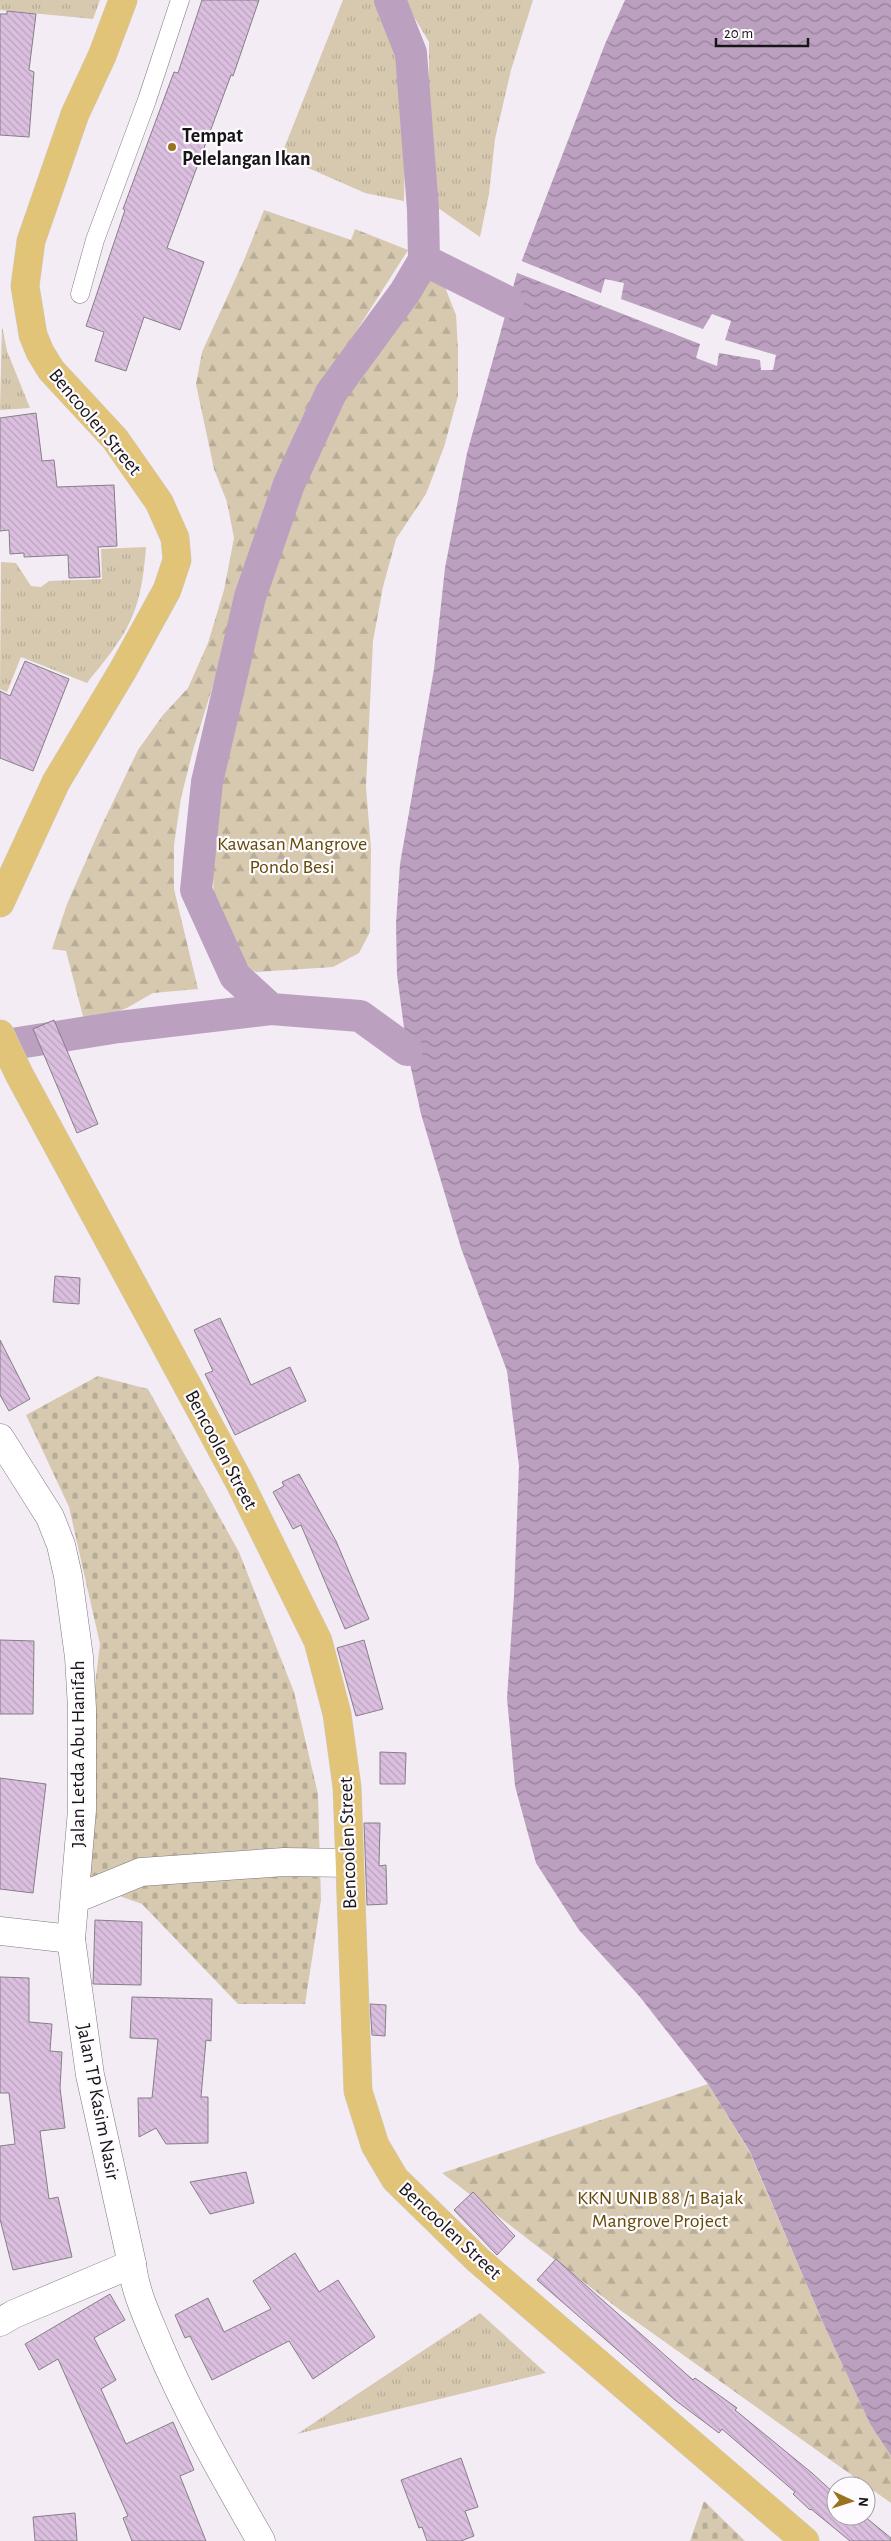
<svg xmlns="http://www.w3.org/2000/svg" width="891" height="2541" font-family="'Alegreya Sans',sans-serif">
<defs>
<pattern id="grass-tufts" width="24" height="20" patternUnits="userSpaceOnUse" patternTransform="scale(1.25)"><rect width="24" height="20" fill="#d6c9b0"/><path d="M3 7l-1-3M5 7V3M7 7l1-3M15 17l-1-3M17 17v-4M19 17l1-3" fill="none" stroke="#b7ac97"/></pattern>
<pattern id="forest-firs" width="22" height="20" patternUnits="userSpaceOnUse" patternTransform="scale(1.25)"><rect width="22" height="20" fill="#d6c9b0"/><path d="M5 1l3.5 6h-7zM16 11l3.5 6h-7z" fill="#b7ac97"/></pattern>
<pattern id="cemetery-stones" width="16" height="16" patternUnits="userSpaceOnUse" patternTransform="scale(1.25)"><rect width="16" height="16" fill="#d6c9b0"/><path d="M2 7V4a2 2 0 0 1 4 0v3zM10 15v-3a2 2 0 0 1 4 0v3z" fill="#b7ac97"/></pattern>
<pattern id="water-waves" width="16" height="10" patternUnits="userSpaceOnUse" patternTransform="scale(1.25)"><rect width="16" height="10" fill="#bba0bf"/><path d="M0 5q4-4 8 0t8 0" fill="none" stroke="#97819a"/></pattern>
<pattern id="building-back-hatch" width="6" height="6" patternUnits="userSpaceOnUse" patternTransform="scale(1.25)"><rect width="6" height="6" fill="#dbbfdf"/><path d="M-1 5l2 2M0 0l6 6M5-1l2 2" fill="none" stroke="#bba3bf"/></pattern>
</defs>
<rect width="100%" height="100%" fill="#f4ecf5"/>
<path fill="url(#grass-tufts)" d="M 0,0 L 100,0 L 93,19 L 0,10 Z
M 343,0 L 380,0 C 411,61 405,135 404,201 L 365,193 L 281,156 Z
M 404,0 L 533,0 L 511,70 L 495,139 L 489,194 L 480,237 L 438,208 L 429,112 L 429,42 Z
M 2,326 L 7,351 L 30,408 L 0,410 Z
M 146,547 C 141,614 129,632 87,683 L 21,657 L 7,692 L 0,689 L 1,562 L 16,563 L 31,586 L 41,587 L 49,581 L 102,579 L 101,549 Z
M 480,2313 L 546,2373 L 297,2434 Z"/>
<path fill="url(#forest-firs)" d="M 264,210 L 351,240 L 355,229 L 408,250 L 303,415 L 278,475 L 193,750 L 181,798 L 174,845 L 174,889 L 198,989 L 153,993 L 125,1009 L 84,1020 L 66,951 L 52,949 L 67,904 L 100,829 L 138,750 L 163,715 L 188,688 L 208,643 L 224,590 L 234,538 L 227,502 L 214,469 L 196,384 L 202,352 L 244,260 Z
M 428,271 L 443,282 L 456,315 L 458,349 L 458,396 L 444,447 L 426,494 L 396,539 L 383,587 L 373,641 L 366,787 L 371,849 L 370,932 L 359,953 L 333,967 L 256,972 L 246,967 L 230,948 L 215,913 L 212,860 L 223,758 L 263,586 L 283,521 L 304,471 L 336,405 L 361,366 L 387,332 L 407,312 Z
M 708,2084 L 750,2153 L 824,2325 L 870,2424 L 891,2456 L 891,2503 L 620,2310 L 442,2173 Z"/>
<path fill="url(#cemetery-stones)" d="M 98,1376 L 148,1389 L 239,1552 L 294,1692 L 318,1794 L 321,1900 L 305,2004 L 238,2004 L 142,1904 L 80,1882 L 89,1734 L 100,1644 L 69,1507 L 26,1415 Z
M 704,2501 L 745,2541 L 690,2541 Z"/>
<path fill="url(#water-waves)" d="M 625,0 L 891,0 L 891,2456 L 870,2424 L 824,2325 L 750,2152 L 708,2084 L 640,1997 L 579,1930 L 536,1863 L 515,1786 L 507,1698 L 514,1595 L 519,1466 L 507,1371 L 461,1248 L 421,1114 L 407,1050 L 397,975 L 396,923 L 400,864 L 434,669 L 445,568 L 467,453 L 517,273 L 605,44 Z"/>
<path fill="#f4ecf5" d="M 519,260 L 601,293 L 605,279 L 624,283 L 621,299 L 703,329 L 712,314 L 731,321 L 725,340 L 776,355 L 773,370 L 761,370 L 760,360 L 719,353 L 717,366 L 696,358 L 700,344 L 515,272 Z"/>
<g fill="none" stroke-linecap="round" stroke-linejoin="round">
<path stroke="#bba0bf" stroke-width="32" d="M 390,0 L 411,53 L 423,210 L 424,260 L 508,302
M 271,1009 L 235,976 L 196,890 L 207,782 L 250,597 L 289,484 L 331,393 L 405,292 L 424,260
M 0,1046 L 119,1027 L 271,1009 L 360,1016 L 407,1050"/>
</g>
<path fill="url(#building-back-hatch)" stroke="#867f87" d="M 202,0 L 259,0 L 233,76 L 231,75 L 167,248 L 204,262 L 180,330 L 144,317 L 126,371 L 95,361 L 104,332 L 86,326 L 125,210 L 123,209 L 174,72 L 178,73 Z
M 7,11 L 36,14 L 29,70 L 34,72 L 29,137 L 0,135 L 0,14 L 7,14 Z
M 36,413 L 42,461 L 54,460 L 57,487 L 114,485 L 117,546 L 98,547 L 100,577 L 69,578 L 68,555 L 24,557 L 24,553 L 10,554 L 9,530 L 0,531 L 0,418 Z
M 25,661 L 69,679 L 33,771 L 0,758 L 0,691 L 10,696 Z
M 54,1020 L 98,1124 L 77,1133 L 33,1029 Z
M 55,1276 L 80,1278 L 79,1304 L 53,1302 Z
M 220,1318 L 251,1385 L 290,1367 L 306,1401 L 235,1435 L 205,1374 L 213,1371 L 194,1330 Z
M 0,1340 L 30,1399 L 9,1411 L 0,1395 Z
M 299,1474 L 336,1541 L 369,1619 L 345,1629 L 301,1525 L 293,1529 L 273,1492 L 284,1486 L 282,1482 Z
M 0,1640 L 34,1641 L 33,1714 L 0,1714 Z
M 364,1640 L 383,1709 L 356,1716 L 337,1648 Z
M 380,1752 L 406,1753 L 405,1784 L 380,1784 Z
M 0,1778 L 46,1784 L 33,1893 L 0,1889 Z
M 364,1823 L 380,1823 L 379,1866 L 386,1865 L 387,1904 L 367,1905 Z
M 95,1920 L 142,1922 L 141,1985 L 93,1984 Z
M 0,1977 L 29,1978 L 29,2022 L 52,2024 L 50,2051 L 62,2052 L 60,2088 L 65,2128 L 40,2131 L 49,2199 L 58,2197 L 72,2257 L 13,2270 L 0,2219 L 0,2146 L 15,2144 L 9,2093 L 0,2093 Z
M 132,1997 L 212,1999 L 211,2041 L 206,2040 L 201,2097 L 208,2097 L 208,2143 L 166,2144 L 156,2128 L 139,2137 L 138,2098 L 152,2098 L 158,2039 L 130,2038 Z
M 370,2004 L 386,2005 L 385,2036 L 372,2035 Z
M 246,2172 L 254,2203 L 210,2214 L 190,2182 Z
M 473,2192 L 515,2236 L 497,2255 L 454,2210 Z
M 295,2253 L 319,2292 L 338,2280 L 375,2337 L 313,2379 L 289,2341 L 212,2380 L 190,2336 L 185,2338 L 175,2315 L 208,2298 L 224,2332 L 271,2309 L 253,2281 Z
M 556,2259 L 693,2380 L 695,2378 L 737,2408 L 735,2410 L 812,2473 L 836,2495 L 836,2516 L 864,2516 L 891,2538 L 891,2541 L 850,2541 L 811,2509 L 810,2510 L 793,2494 L 795,2492 L 722,2429 L 719,2433 L 675,2400 L 537,2280 Z
M 110,2294 L 125,2320 L 94,2338 L 116,2380 L 101,2389 L 126,2444 L 173,2422 L 194,2470 L 180,2476 L 206,2541 L 132,2541 L 123,2518 L 128,2516 L 58,2359 L 39,2370 L 25,2344 Z
M 461,2458 L 478,2507 L 465,2511 L 474,2536 L 461,2541 L 427,2541 L 422,2527 L 419,2528 L 401,2480 Z
M 75,2513 L 77,2541 L 35,2541 L 33,2517 Z"/>
<g fill="none" stroke-linecap="round" stroke-linejoin="round">
<g stroke="#7e777f" stroke-width="19">
<path id="lane" d="M 80,294 L 95,240 L 147,100 L 180,0"/>
</g>
<g stroke="#7e777f" stroke-width="29">
<path id="street" d="M 75,1899 L 141,1872 L 284,1862 L 349,1863
M 0,1931 L 71,1939
M 0,2322 L 14,2314 L 132,2264"/>
</g>
<g stroke="#7e777f" stroke-width="29">
<path id="secondary" d="M 0,1438 L 50,1517 L 61,1545 L 68,1576 L 79,1657 L 82,1708 L 82,1810 L 71,1939 L 90,2075 L 132,2264 C 135,2292 147,2316 158,2343 C 187,2412 224,2476 261,2541"/>
</g>
<g stroke="#ccc" stroke-width="29">
<path id="primary" d="M 0,903 L 56,782 L 123,670 L 167,590 L 177,560 L 175,538 L 159,502 L 115,439 L 51,370 L 40,352 L 33,335 L 25,286 L 31,241 L 75,114 L 102,56 L 123,0
M 0,1034 L 19,1074 L 240,1483 L 318,1641 L 337,1714 L 347,1787 L 358,2091 L 375,2145 L 395,2179 L 478,2260 L 805,2541"/>
</g>
<use href="#lane" stroke="#fff" stroke-width="18"/>
<use href="#street" stroke="#fff" stroke-width="28"/>
<use href="#secondary" stroke="#fff" stroke-width="28"/>
<use href="#primary" stroke="#e2c478" stroke-width="28"/>
</g>
<circle fill="#98741f" stroke="#fefbfe" stroke-width="2" cx="172" cy="147" r="5"/>
<g text-anchor="middle" dominant-baseline="central" stroke-width="4.5" stroke-linejoin="round" paint-order="stroke">
<g font-size="20" font-weight="bold" fill="#181518" stroke="#fefbfe" text-anchor="start">
<text x="182" y="136">Tempat<tspan x="182" dy="23">Pelelangan Ikan</tspan></text>
</g>
<g font-size="20" fill="#181518" stroke="#fefbfe">
<text transform="translate(95 422) rotate(50)">Bencoolen Street</text>
<text transform="translate(221 1450) rotate(62)">Bencoolen Street</text>
<text transform="translate(78 1754) rotate(-90)">Jalan Letda Abu Hanifah</text>
<text transform="translate(348 1843) rotate(-92)">Bencoolen Street</text>
<text transform="translate(98 2102) rotate(79)">Jalan TP Kasim Nasir</text>
<text transform="translate(450 2231) rotate(43)">Bencoolen Street</text>
</g>
<g font-size="20" fill="#644a06" stroke="#fefbfe">
<text x="292" y="844">Kawasan Mangrove<tspan x="292" dy="23">Pondo Besi</tspan></text>
<text x="660" y="2198">KKN UNIB 88 /1 Bajak<tspan x="660" dy="23">Mangrove Project</tspan></text>
</g>
</g>
<g transform="translate(851 2501) rotate(94)"><circle r="24" fill="#fefbfe" stroke="#a29fa2"/>
<path d="M0-4L9 19L0 12L-9 19Z" fill="#98741f"/>
<text y="-8" font-size="14" font-weight="bold" text-anchor="middle" fill="#181518">N</text>
</g>
<path d="M716 38v8h92v-8" fill="none" stroke="#181518" stroke-width="2.5"/>
<text x="724" y="38" font-size="15" fill="#181518" stroke="#fefbfe" stroke-width="4" paint-order="stroke">20 m</text>
</svg>
